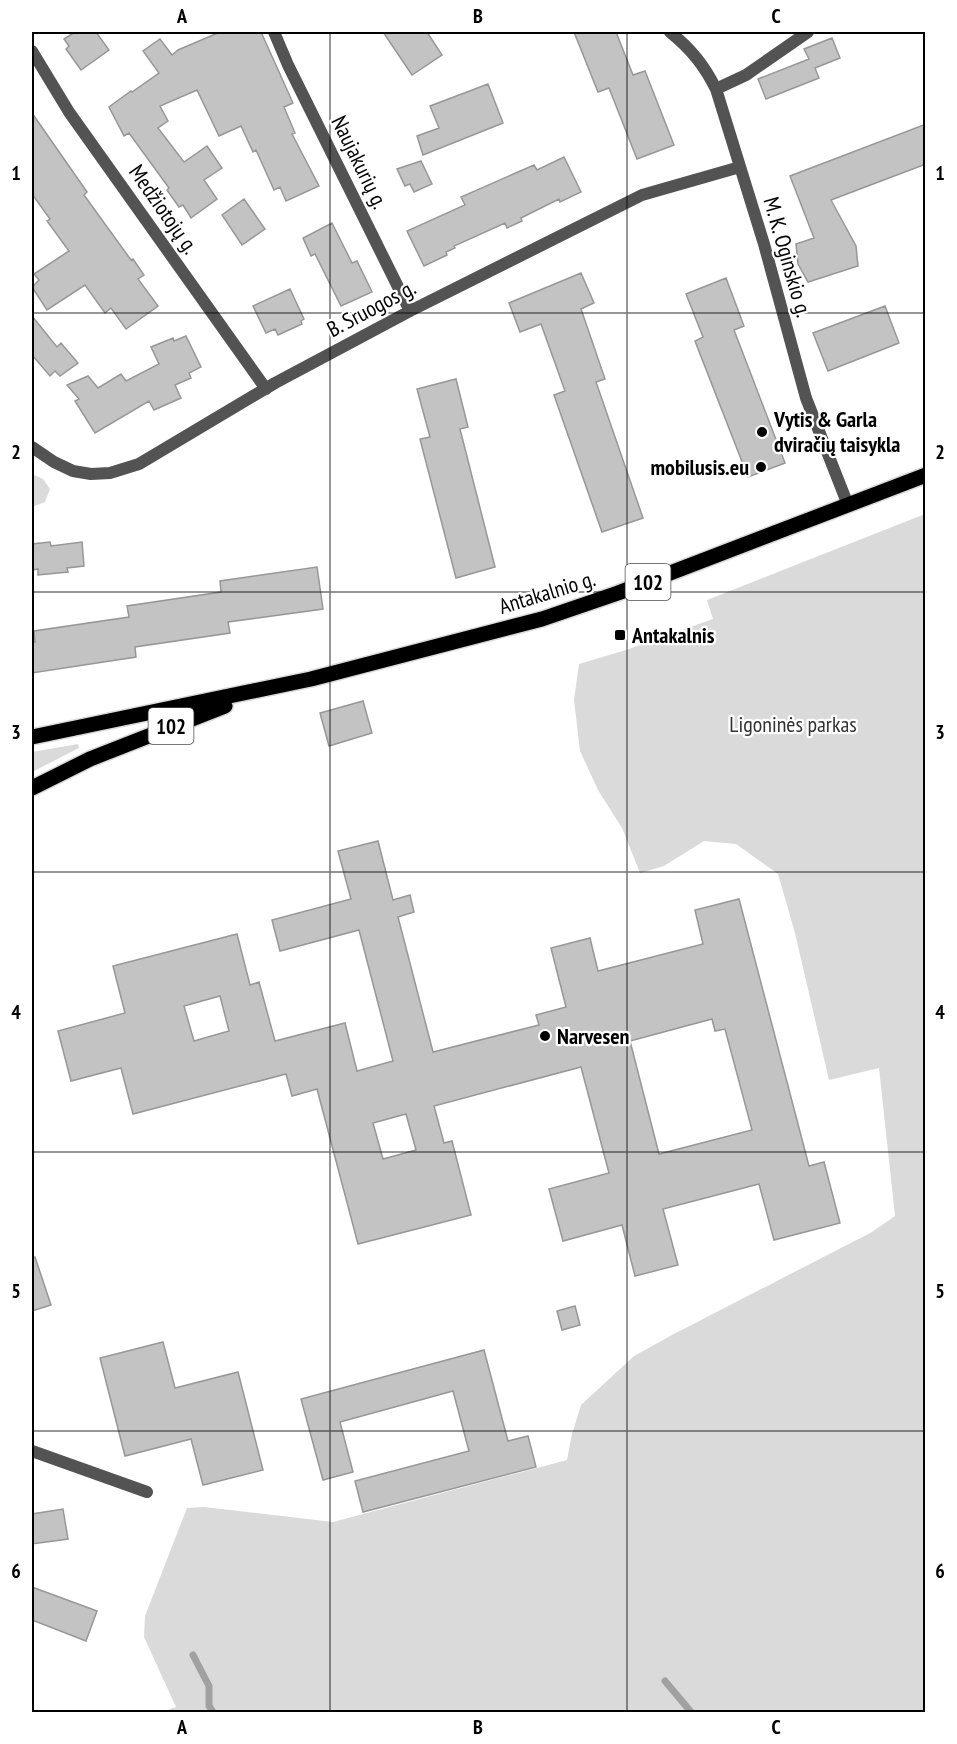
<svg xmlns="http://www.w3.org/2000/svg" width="957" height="1744" font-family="'PT Sans Narrow',sans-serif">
<rect width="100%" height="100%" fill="#fff"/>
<path fill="#dadada" d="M 32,474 L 43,479 L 50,489 L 45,502 L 32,507 Z
M 925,514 L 925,1712 L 162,1712 L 176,1707 L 144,1637 L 145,1616 L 187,1508 L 204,1507 L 333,1522 L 567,1460 L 572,1434 L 581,1405 L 634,1356 L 672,1335 L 872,1232 L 895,1216 L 879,1068 L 829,1080 L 795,933 L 778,874 L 736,844 L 704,841 L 664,866 L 640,873 L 622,828 L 598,790 L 580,751 L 574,700 L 579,664 L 626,650 L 713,619 L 707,600 Z
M 78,744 L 79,748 L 32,772 L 32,752 Z"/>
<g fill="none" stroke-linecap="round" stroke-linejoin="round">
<path stroke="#a1a1a1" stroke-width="7" d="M 193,1655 L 209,1686 L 209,1706 L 213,1712
M 665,1681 L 691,1712"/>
</g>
<path fill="#c3c3c3" stroke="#979797" stroke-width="1.5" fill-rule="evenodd" d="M 75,32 L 96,32 L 109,50 L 81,70 L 66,49 L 69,46 L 64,39 Z
M 220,32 L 261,32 L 293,103 L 284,107 L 295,133 L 292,134 L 319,186 L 286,201 L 280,187 L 274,190 L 256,150 L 253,152 L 241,126 L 219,136 L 197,90 L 160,106 L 168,121 L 158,128 L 184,162 L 207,146 L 222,168 L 204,180 L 217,199 L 191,218 L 183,205 L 179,207 L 167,190 L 169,188 L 129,133 L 124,136 L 109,107 L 131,91 L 132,92 L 159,73 L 143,51 L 160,39 L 172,55 L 178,50 Z
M 383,32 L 427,32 L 442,55 L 412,75 Z
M 574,32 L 616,32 L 633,75 L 645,71 L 674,145 L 637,159 L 609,88 L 598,92 Z
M 832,38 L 840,58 L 815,68 L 819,78 L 766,99 L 758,79 L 809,59 L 804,49 Z
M 488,84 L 503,123 L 423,155 L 417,136 L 439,128 L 430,106 Z
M 32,113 L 87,192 L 84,195 L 131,260 L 133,259 L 144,275 L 138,279 L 158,306 L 126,329 L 111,308 L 105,313 L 85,285 L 47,310 L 32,287 L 39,280 L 34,274 L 69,251 L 47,221 L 50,219 L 32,194 Z
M 926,124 L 926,164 L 831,200 L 856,246 L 858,266 L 808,282 L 798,264 L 796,244 L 814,238 L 790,176 Z
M 564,157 L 581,192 L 560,202 L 559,199 L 521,218 L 522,221 L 507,228 L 505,223 L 454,246 L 455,248 L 446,252 L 447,255 L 424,266 L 407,231 L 465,205 L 461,197 L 534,165 L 537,170 Z
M 421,161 L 432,184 L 414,192 L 410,184 L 405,186 L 397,169 Z
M 244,199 L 265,229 L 242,245 L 222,215 Z
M 332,223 L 352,263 L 357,261 L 372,292 L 341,306 L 315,254 L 311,256 L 303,238 Z
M 581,273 L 594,303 L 581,309 L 605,379 L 596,382 L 643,518 L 602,532 L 554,395 L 565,391 L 541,324 L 520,332 L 509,303 Z
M 726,278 L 744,326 L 734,330 L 785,463 L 748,477 L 695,341 L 703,337 L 686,294 Z
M 290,289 L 304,319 L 301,321 L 302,324 L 278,335 L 275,329 L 266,333 L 253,306 Z
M 885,306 L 899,343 L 828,371 L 813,333 Z
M 32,316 L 57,347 L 61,343 L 78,363 L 60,376 L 55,371 L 50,376 L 32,355 Z
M 186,336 L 201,367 L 189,373 L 191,378 L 175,385 L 181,398 L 154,410 L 149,401 L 95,433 L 75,401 L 79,399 L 67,385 L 88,376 L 98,388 L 121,374 L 126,381 L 159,364 L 151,347 L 173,338 L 174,341 Z
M 456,379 L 468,427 L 460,429 L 495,567 L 456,578 L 420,439 L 430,437 L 417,389 Z
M 50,542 L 51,546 L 82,542 L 84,566 L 67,568 L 68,572 L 38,575 L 38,569 L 32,570 L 32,544 Z
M 317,567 L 323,609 L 228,622 L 230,633 L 135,647 L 136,657 L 32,673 L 32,642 L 35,642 L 34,631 L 129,617 L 127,606 L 221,592 L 220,581 Z
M 363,701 L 372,733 L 329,746 L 320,713 Z
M 378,841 L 393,900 L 410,895 L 414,912 L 398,917 L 433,1052 L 539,1025 L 536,1015 L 566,1007 L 551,948 L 590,938 L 598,971 L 703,944 L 695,910 L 739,899 L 809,1166 L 824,1162 L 840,1223 L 774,1240 L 759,1184 L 663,1209 L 678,1265 L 635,1276 L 622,1225 L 563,1241 L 549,1189 L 609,1173 L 581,1067 L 434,1106 L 444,1143 L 452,1141 L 471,1215 L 358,1244 L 317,1089 L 292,1096 L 286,1074 L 133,1114 L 121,1068 L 71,1081 L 58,1031 L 125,1013 L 113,966 L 237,934 L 250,985 L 259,982 L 275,1041 L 345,1023 L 357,1071 L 393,1061 L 359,930 L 280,951 L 272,920 L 351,899 L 338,851 ZM 220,996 L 229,1031 L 194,1041 L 184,1006 ZM 712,1019 L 715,1031 L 725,1029 L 752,1130 L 659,1154 L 630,1041 ZM 406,1114 L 416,1150 L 383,1159 L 373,1123 Z
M 32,1257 L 35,1257 L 51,1305 L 32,1311 Z
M 575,1306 L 580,1325 L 562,1330 L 557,1311 Z
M 163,1342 L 175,1388 L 238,1372 L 263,1470 L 203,1485 L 191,1439 L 125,1456 L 100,1358 Z
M 484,1350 L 508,1441 L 528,1436 L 536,1467 L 363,1512 L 355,1481 L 469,1451 L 453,1391 L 340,1422 L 353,1472 L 323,1480 L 301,1399 Z
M 63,1509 L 68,1539 L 32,1544 L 32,1514 Z
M 32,1587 L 97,1611 L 86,1641 L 32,1620 Z"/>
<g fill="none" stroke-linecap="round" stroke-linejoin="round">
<g stroke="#dbdbdb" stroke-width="18">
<path id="primary" d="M 32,737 L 311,679 L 542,619 L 618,593 L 926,475
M 32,788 L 90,759 L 225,706"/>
</g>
<path stroke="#535353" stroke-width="12" d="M 274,32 L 288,65 L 410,311
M 670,32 C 691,49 704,65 716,89 L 764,244 L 806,398 L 848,505
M 32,51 L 69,112 L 266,389
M 716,89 L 746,75 L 808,32
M 32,447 L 54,462 L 73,471 L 91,474 L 110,473 L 139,464 L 275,383 L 410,311 L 642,195 L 740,167
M 32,1451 L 147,1492"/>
<use href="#primary" stroke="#000" stroke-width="15"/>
</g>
<path fill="none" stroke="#000" stroke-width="1.5" stroke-opacity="0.55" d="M 330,32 L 330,1712M 627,32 L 627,1712M 32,313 L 926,313M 32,592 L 926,592M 32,872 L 926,872M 32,1152 L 926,1152M 32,1431 L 926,1431"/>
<g fill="#000" stroke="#fff" stroke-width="2">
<circle cx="762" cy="432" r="6"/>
<circle cx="761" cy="467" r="6"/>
<rect x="614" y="629" width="12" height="12" rx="3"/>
<circle cx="545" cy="1036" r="6"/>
</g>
<g text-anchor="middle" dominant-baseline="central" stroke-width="4.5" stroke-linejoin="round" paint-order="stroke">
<g fill="#fff" stroke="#4c4c4c" stroke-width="1.5">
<rect x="625.5" y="564" width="45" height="36" rx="4.5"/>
<rect x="148.5" y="708" width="45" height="36" rx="4.5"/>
</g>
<g font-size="21" font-weight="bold" fill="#000">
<text x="648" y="582">102</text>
<text x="171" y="726">102</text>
</g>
<g font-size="22" fill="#000" stroke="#fff">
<text transform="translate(360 162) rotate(64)">Naujakurių g.</text>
<text transform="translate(164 209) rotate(55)">Medžiotojų g.</text>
<text transform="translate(788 257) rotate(74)">M. K. Oginskio g.</text>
<text transform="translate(371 308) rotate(-28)">B. Sruogos g.</text>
<text transform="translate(547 592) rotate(-17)">Antakalnio g.</text>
</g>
<g font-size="22" font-weight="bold" fill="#000" stroke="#fff" text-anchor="start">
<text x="774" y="419">Vytis &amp; Garla<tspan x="774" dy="25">dviračių taisykla</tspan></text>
<text x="749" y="467" text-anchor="end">mobilusis.eu</text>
<text x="632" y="635">Antakalnis</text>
<text x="557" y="1036">Narvesen</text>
</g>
<g font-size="22" fill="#313131" stroke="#fff">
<text x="793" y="724">Ligoninės parkas</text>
</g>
</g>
<rect width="957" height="1744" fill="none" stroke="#ffffff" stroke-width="66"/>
<rect x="33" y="33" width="891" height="1678" fill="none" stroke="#000" stroke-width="2"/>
<g font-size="20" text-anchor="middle" font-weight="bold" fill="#000">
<text x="182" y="23">A</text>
<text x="478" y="23">B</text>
<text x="776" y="23">C</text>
<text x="16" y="180">1</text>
<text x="940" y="180">1</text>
<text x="16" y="459">2</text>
<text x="940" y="459">2</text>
<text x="16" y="739">3</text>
<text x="940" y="739">3</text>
<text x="16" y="1019">4</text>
<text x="940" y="1019">4</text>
<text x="16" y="1298">5</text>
<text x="940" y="1298">5</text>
<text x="16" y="1578">6</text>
<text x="940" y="1578">6</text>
<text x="182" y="1734">A</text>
<text x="478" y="1734">B</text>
<text x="776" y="1734">C</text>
</g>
</svg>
